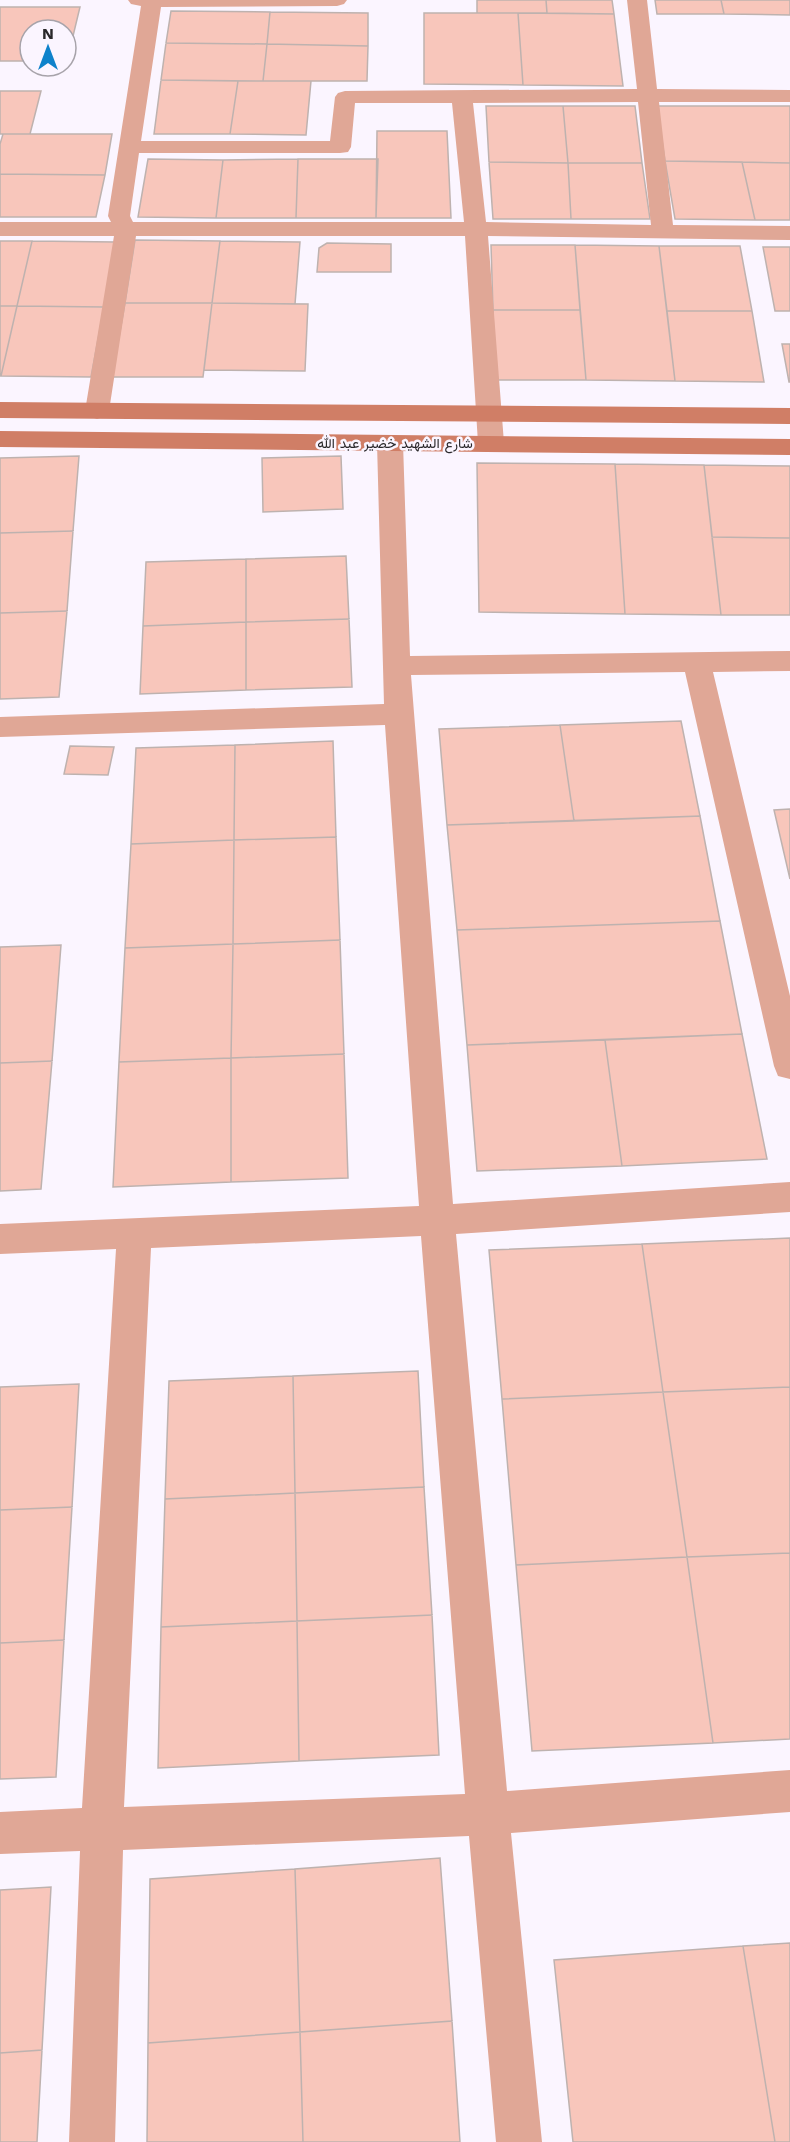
<svg xmlns="http://www.w3.org/2000/svg" width="790" height="2142" font-family="'Work Sans',Vazirmatn,sans-serif">
<rect width="100%" height="100%" fill="#fbf5ff"/>
<path fill="#f8c6bb" stroke="#beb2af" stroke-width="1.5" d="M 477,0 L 546,0 L 547,13 L 477,13 Z
M 546,0 L 612,0 L 614,14 L 547,13 Z
M 655,0 L 721,0 L 724,14 L 657,14 Z
M 721,0 L 790,0 L 790,15 L 724,14 Z
M 0,7 L 80,7 L 67,61 L 66,30 L 30,30 L 30,61 L 0,61 Z
M 171,11 L 270,12 L 267,44 L 166,43 Z
M 270,12 L 368,13 L 368,46 L 267,44 Z
M 424,13 L 518,13 L 523,85 L 424,84 Z
M 518,13 L 614,14 L 623,86 L 523,85 Z
M 166,43 L 267,44 L 263,81 L 161,80 Z
M 267,44 L 368,46 L 367,81 L 263,81 Z
M 161,80 L 238,81 L 230,134 L 154,134 Z
M 238,81 L 311,81 L 306,135 L 230,134 Z
M 0,91 L 41,91 L 30,134 L 0,134 Z
M 486,106 L 563,106 L 568,163 L 489,162 Z
M 563,106 L 635,106 L 642,163 L 568,163 Z
M 657,106 L 790,106 L 790,163 L 665,161 Z
M 377,131 L 447,131 L 451,218 L 376,218 Z
M 3,134 L 112,134 L 105,175 L 0,174 L 0,144 Z
M 148,159 L 223,160 L 216,218 L 138,217 Z
M 298,159 L 296,218 L 216,218 L 223,160 Z
M 298,159 L 378,159 L 376,218 L 296,218 Z
M 665,161 L 742,162 L 755,220 L 675,219 Z
M 489,162 L 568,163 L 571,219 L 493,219 Z
M 742,162 L 790,163 L 790,220 L 755,220 Z
M 568,163 L 642,163 L 650,219 L 571,219 Z
M 0,174 L 105,175 L 96,217 L 0,217 Z
M 135,240 L 220,241 L 212,303 L 125,303 Z
M 0,241 L 32,241 L 17,306 L 0,306 Z
M 32,241 L 115,242 L 104,307 L 17,306 Z
M 220,241 L 300,242 L 295,304 L 212,303 Z
M 327,243 L 391,244 L 391,272 L 317,272 L 319,248 Z
M 491,245 L 575,245 L 580,310 L 493,310 Z
M 575,245 L 659,246 L 675,381 L 586,380 Z
M 659,246 L 740,246 L 752,311 L 667,311 Z
M 763,247 L 790,247 L 790,311 L 775,311 Z
M 125,303 L 212,303 L 203,377 L 112,377 Z
M 212,303 L 308,304 L 305,371 L 204,370 Z
M 0,306 L 17,306 L 1,376 L 0,376 Z
M 17,306 L 104,307 L 91,377 L 1,376 Z
M 493,310 L 580,310 L 586,380 L 495,380 Z
M 667,311 L 752,311 L 764,382 L 675,381 Z
M 782,344 L 790,344 L 790,382 L 789,382 Z
M 79,456 L 73,531 L 0,533 L 0,458 Z
M 341,456 L 343,509 L 263,512 L 262,458 Z
M 477,463 L 615,464 L 625,614 L 479,612 Z
M 615,464 L 704,465 L 721,615 L 625,614 Z
M 704,465 L 790,466 L 790,538 L 712,537 Z
M 73,531 L 67,611 L 0,613 L 0,533 Z
M 712,537 L 790,538 L 790,615 L 721,615 Z
M 346,556 L 349,619 L 246,622 L 246,559 Z
M 246,559 L 246,622 L 143,626 L 146,562 Z
M 67,611 L 59,697 L 0,699 L 0,613 Z
M 349,619 L 352,687 L 246,690 L 246,622 Z
M 246,622 L 246,690 L 140,694 L 143,626 Z
M 681,721 L 700,816 L 574,821 L 560,725 Z
M 560,725 L 574,821 L 447,825 L 439,729 Z
M 333,741 L 336,837 L 234,840 L 235,745 Z
M 235,745 L 234,840 L 131,844 L 136,748 Z
M 70,746 L 114,747 L 108,775 L 64,774 Z
M 790,809 L 790,879 L 774,810 Z
M 700,816 L 720,921 L 457,930 L 447,825 Z
M 336,837 L 340,940 L 233,944 L 234,840 Z
M 234,840 L 233,944 L 125,948 L 131,844 Z
M 720,921 L 742,1034 L 467,1045 L 457,930 Z
M 340,940 L 344,1054 L 231,1058 L 233,944 Z
M 233,944 L 231,1058 L 119,1062 L 125,948 Z
M 61,945 L 52,1061 L 0,1063 L 0,947 Z
M 742,1034 L 767,1159 L 622,1166 L 605,1040 Z
M 605,1040 L 622,1166 L 477,1171 L 467,1045 Z
M 344,1054 L 348,1178 L 231,1182 L 231,1058 Z
M 231,1058 L 231,1182 L 113,1187 L 119,1062 Z
M 52,1061 L 41,1189 L 0,1191 L 0,1063 Z
M 790,1238 L 790,1387 L 663,1392 L 642,1244 Z
M 642,1244 L 663,1392 L 502,1399 L 489,1250 Z
M 418,1371 L 424,1487 L 295,1493 L 293,1376 Z
M 293,1376 L 295,1493 L 165,1499 L 169,1381 Z
M 79,1384 L 72,1507 L 0,1510 L 0,1387 Z
M 790,1387 L 790,1553 L 687,1557 L 663,1392 Z
M 663,1392 L 687,1557 L 516,1565 L 502,1399 Z
M 424,1487 L 432,1615 L 297,1621 L 295,1493 Z
M 295,1493 L 297,1621 L 161,1627 L 165,1499 Z
M 72,1507 L 64,1640 L 0,1643 L 0,1510 Z
M 790,1553 L 790,1739 L 713,1743 L 687,1557 Z
M 687,1557 L 713,1743 L 532,1751 L 516,1565 Z
M 432,1615 L 439,1755 L 299,1761 L 297,1621 Z
M 297,1621 L 299,1761 L 158,1768 L 161,1627 Z
M 64,1640 L 56,1777 L 0,1779 L 0,1643 Z
M 440,1858 L 452,2021 L 300,2032 L 295,1869 Z
M 295,1869 L 300,2032 L 148,2043 L 150,1879 Z
M 51,1887 L 42,2050 L 0,2053 L 0,1890 Z
M 790,1943 L 790,2142 L 775,2142 L 743,1946 Z
M 743,1946 L 775,2142 L 573,2142 L 554,1960 Z
M 452,2021 L 460,2142 L 303,2142 L 300,2032 Z
M 300,2032 L 303,2142 L 147,2142 L 148,2043 Z
M 42,2050 L 37,2142 L 0,2142 L 0,2053 Z"/>
<g fill="none" stroke-linecap="round" stroke-linejoin="round">
<path fill="#e0a796" fill-rule="evenodd" d="M 128,0 L 347,0 L 344,4 L 337,6 L 161,7 L 141,141 L 330,141 L 335,97 L 338,93 L 345,91 L 637,89 L 627,0 L 647,0 L 657,89 L 790,90 L 790,102 L 659,102 L 673,225 L 790,226 L 790,240 L 488,236 L 504,443 L 500,448 L 491,451 L 482,448 L 478,443 L 465,236 L 136,236 L 109,411 L 106,416 L 97,419 L 88,416 L 85,411 L 114,236 L 0,236 L 0,222 L 111,222 L 108,216 L 141,6 L 131,4 ZM 638,102 L 651,225 L 486,222 L 473,103 ZM 355,103 L 452,103 L 464,222 L 133,222 L 130,216 L 139,153 L 340,153 L 348,152 L 351,147 Z
M 390,435 L 399,438 L 403,443 L 410,656 L 790,651 L 790,671 L 713,672 L 790,996 L 790,1079 L 778,1076 L 774,1066 L 685,672 L 411,675 L 453,1204 L 790,1182 L 790,1212 L 456,1234 L 507,1791 L 790,1770 L 790,1812 L 511,1833 L 542,2142 L 496,2142 L 469,1836 L 123,1850 L 115,2142 L 69,2142 L 80,1851 L 0,1854 L 0,1812 L 82,1808 L 116,1249 L 0,1254 L 0,1224 L 419,1206 L 385,725 L 0,737 L 0,717 L 384,704 L 377,443 L 381,438 ZM 421,1236 L 465,1794 L 124,1807 L 151,1248 Z"/>
<path fill="#d07e66" fill-rule="evenodd" d="M 0,402 L 790,408 L 790,424 L 0,418 Z
M 0,431 L 790,439 L 790,455 L 0,447 Z"/>
</g>
<g text-anchor="middle" dominant-baseline="central" stroke-width="5" stroke-linejoin="round" paint-order="stroke">
<g font-size="14" fill="#2a282b" stroke="#fbf5ff">
<text x="395" y="443">شارع الشهيد خضير عبد الله</text>
</g>
</g>
<g transform="translate(48 48)"><circle r="28" fill="#fbf5ff" stroke="#a7a3aa" stroke-width="1.5"/>
<path d="M0-4.5L10 22L0 15L-10 22Z" fill="#0e82cb"/>
<text y="-9" font-size="16" font-weight="bold" text-anchor="middle" fill="#2a282b">N</text>
</g>
</svg>
